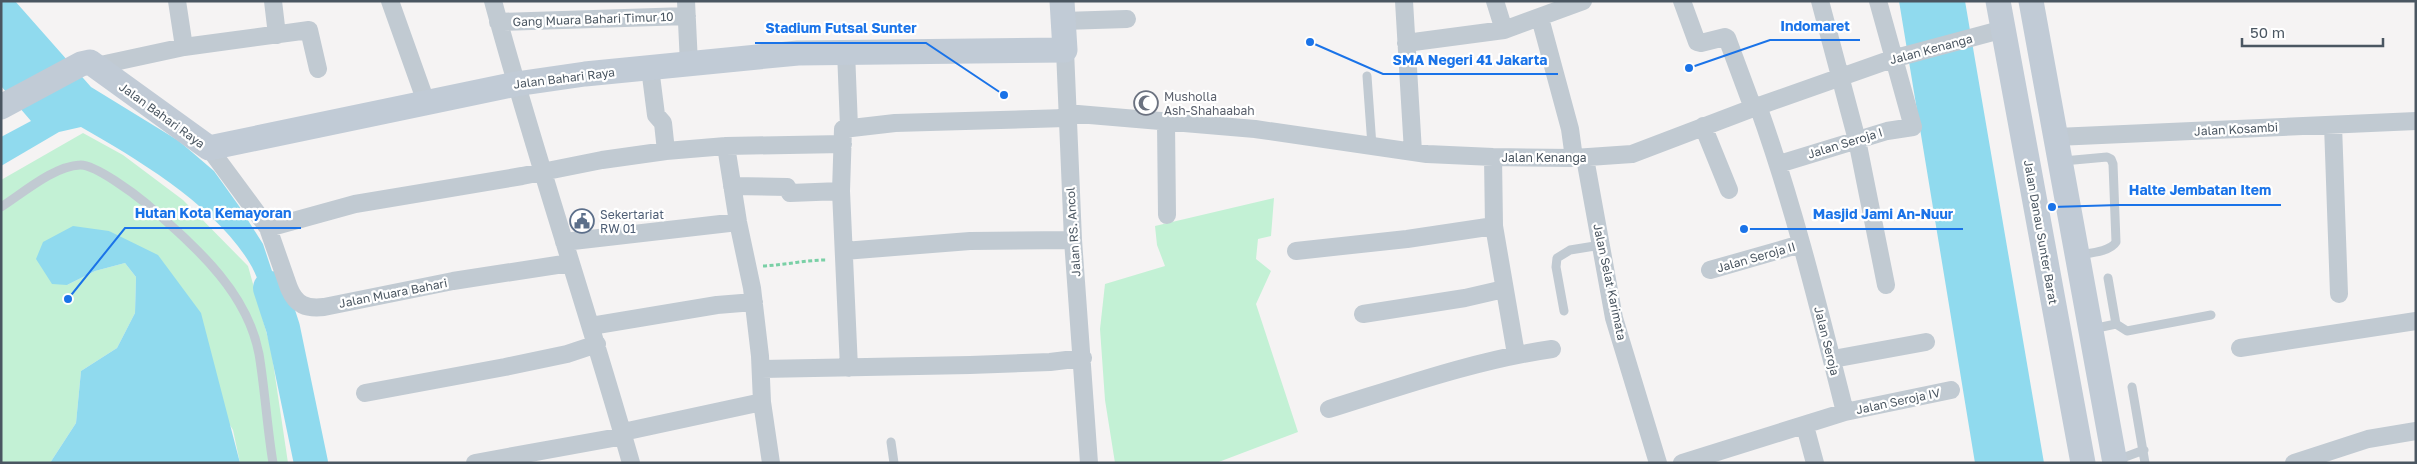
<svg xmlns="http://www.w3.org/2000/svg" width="2417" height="464" font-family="'Golos Text',sans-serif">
<rect width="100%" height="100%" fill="#f5f3f3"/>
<path fill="#c3f1d5" d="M 83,133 L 123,155 L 183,200 L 248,266 L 271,349 L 288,463 L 240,463 L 233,430 L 109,231 L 67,285 L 95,271 L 125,263 L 136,277 L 135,313 L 117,348 L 81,371 L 76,423 L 50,463 L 1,463 L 1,180 Z
M 1274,198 L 1271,236 L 1258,239 L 1256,259 L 1271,271 L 1256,304 L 1298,432 L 1216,463 L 1115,463 L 1105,400 L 1100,329 L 1105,284 L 1165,266 L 1157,245 L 1155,226 Z"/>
<path fill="#90daee" d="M 1,1 L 15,1 L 91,87 L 179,141 L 214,171 L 239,206 L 263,244 L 278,289 L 300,330 L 272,333 C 267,310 263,288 252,267 C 219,208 139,160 81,127 L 59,132 L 1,166 L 1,137 L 31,121 L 1,86 Z
M 1899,1 L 1965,1 L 2044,463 L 1975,463 Z
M 73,226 L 109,231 L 158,255 L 201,313 L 240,463 L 50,463 L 76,423 L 81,371 L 117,348 L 135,313 L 136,277 L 125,263 L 95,271 L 67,285 L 52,284 L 36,259 L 43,242 Z"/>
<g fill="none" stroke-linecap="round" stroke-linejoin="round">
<path stroke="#90daee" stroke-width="34" d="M 270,288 L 283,328 L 311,463"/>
<path stroke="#7ad0a6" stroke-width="3" stroke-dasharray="4 2.5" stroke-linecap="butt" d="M 763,266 C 785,265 805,260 827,260"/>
<path stroke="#c1cad2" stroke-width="9" d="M 1367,76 L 1372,146
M 2063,161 L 2107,157 L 2111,159 L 2113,164 L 2116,242 C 2110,252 2089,253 2078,255
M 1,207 C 23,193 54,166 80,165 C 95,164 136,195 148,205 C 194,246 247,290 259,354 C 265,390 267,427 273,463
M 2108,278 L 2116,324
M 1564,311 L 1556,267 L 1557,258 L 1570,250 L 1601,245
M 2092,329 L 2116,324 L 2127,331 L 2211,315
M 2132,387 L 2145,463
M 891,442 L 894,463
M 2117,460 L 2144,450"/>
<path stroke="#c1cad2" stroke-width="18" d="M 177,1 L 184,47
M 273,1 L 277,35
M 390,1 L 426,102
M 493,1 C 535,156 587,308 631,463
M 686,1 L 689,64
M 1404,1 L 1413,152
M 1495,1 L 1504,30
M 1682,1 L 1697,42 L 1701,43 L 1725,37 L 1727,38 L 1753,108
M 1820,1 L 1857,140 L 1886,285
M 1540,18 L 1570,129 L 1574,158
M 1063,21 L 1127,19
M 498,22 L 687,16
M 1406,43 L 1504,30 L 1583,1
M 1065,50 L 1073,240 L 1089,463
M 846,51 L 849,127
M 96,66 L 184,47 L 309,30 L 318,69
M 650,68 L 656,115 L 663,123 L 666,151
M 1066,113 L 1255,129 L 1427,154 L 1493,157 L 1574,158 L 1632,154 L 1753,108 L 1892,59 L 2004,29
M 1166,123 L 1167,215
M 2333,125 L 2339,294
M 1703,126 L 1729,190
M 2056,137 L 2416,121
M 726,146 L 738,222 L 752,288 L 760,356 L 762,402 L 771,463
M 209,148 L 268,228 L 289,288 C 296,305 306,309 324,307 L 453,281 L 570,263
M 1493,157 L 1494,226 L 1516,354
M 1585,158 L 1614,318 L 1658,463
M 1779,164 L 1887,131 L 1913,127 L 1878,1
M 732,186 L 787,187 L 790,193 L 841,191
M 268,228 L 355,204 L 522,176 L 602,160 L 666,151 L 726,146 L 843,144
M 564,242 L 738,222
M 844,251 L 970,241 L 1073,240
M 1296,251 L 1407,239 L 1494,226
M 1710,270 L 1801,244
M 1363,314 L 1465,298 L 1504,289
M 591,326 L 717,305 L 754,302
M 2240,348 L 2416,321
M 1833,359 L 1926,342
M 849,368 L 841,191 L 843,129 L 895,123 L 1066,118
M 761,369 L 970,365 L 1050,362 L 1083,358
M 365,393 L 505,367 L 567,354 L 597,344
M 1329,409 C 1403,386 1476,360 1552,349
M 1845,412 L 1951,390
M 1805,426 L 1815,463
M 623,432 L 762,402
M 475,463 L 624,436
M 1682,463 L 1845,412 C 1819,309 1794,206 1758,106
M 2294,463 L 2368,439 L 2416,431"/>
<path stroke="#c1cbd6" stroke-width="25" d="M 1998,1 L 2083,463
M 2031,1 L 2115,463
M 1,107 L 81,64 L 90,62 L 209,148 L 516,84 L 585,74 L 798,53 L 1065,50 L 1062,1"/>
</g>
<defs>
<g id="mosque-ring" transform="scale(1.25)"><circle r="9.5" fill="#fff" stroke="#6b7280" stroke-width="1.5"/><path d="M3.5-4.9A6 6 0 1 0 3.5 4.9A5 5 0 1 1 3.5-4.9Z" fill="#6b7280"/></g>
<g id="civic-ring" transform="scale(1.25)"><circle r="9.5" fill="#fff" stroke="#5c6f8a" stroke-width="1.5"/><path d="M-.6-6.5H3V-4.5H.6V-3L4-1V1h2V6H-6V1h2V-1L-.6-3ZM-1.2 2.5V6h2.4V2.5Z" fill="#5c6f8a"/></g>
</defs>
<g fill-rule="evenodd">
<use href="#mosque-ring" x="1146" y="103"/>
<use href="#civic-ring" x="582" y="221"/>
</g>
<g text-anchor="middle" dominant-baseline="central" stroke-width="4.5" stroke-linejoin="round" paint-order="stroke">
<g font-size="12" fill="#4a5661" stroke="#fff">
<text transform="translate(593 19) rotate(-2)">Gang Muara Bahari Timur 10</text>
<text transform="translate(1931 49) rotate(-15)">Jalan Kenanga</text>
<text transform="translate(564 78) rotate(-7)">Jalan Bahari Raya</text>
<text transform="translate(162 115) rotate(36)">Jalan Bahari Raya</text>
<text transform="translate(2236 129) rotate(-3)">Jalan Kosambi</text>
<text transform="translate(1845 143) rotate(-17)">Jalan Seroja I</text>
<text x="1544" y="157">Jalan Kenanga</text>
<text transform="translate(1073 232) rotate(-94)">Jalan RS. Ancol</text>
<text transform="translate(2041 232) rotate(80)">Jalan Danau Sunter Barat</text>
<text transform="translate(1756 257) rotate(-16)">Jalan Seroja II</text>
<text transform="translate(1610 282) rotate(78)">Jalan Selat Karimata</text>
<text transform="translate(393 293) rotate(-11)">Jalan Muara Bahari</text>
<text transform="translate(1827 341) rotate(76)">Jalan Seroja</text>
<text transform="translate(1898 401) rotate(-12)">Jalan Seroja IV</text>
</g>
<g font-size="12" fill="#5b616d" stroke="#fff" text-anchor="start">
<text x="1164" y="96">Musholla<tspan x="1164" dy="14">Ash-Shahaabah</tspan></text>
</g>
<g font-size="12" fill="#4e5e75" stroke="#fff" text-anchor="start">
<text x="600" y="214">Sekertariat<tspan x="600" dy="14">RW 01</tspan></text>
</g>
</g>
<path fill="none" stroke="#1a73e8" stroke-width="2" d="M1689 68L1770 40H1860M1004 95L926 43H755M1310 42L1383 74H1558M2052 207L2119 205H2281M68 299L125 228H301M1744 229L1803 229H1963"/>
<g fill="#1a73e8" stroke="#fff" stroke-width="2">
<circle cx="1689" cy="68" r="5"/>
<circle cx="1004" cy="95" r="5"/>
<circle cx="1310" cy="42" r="5"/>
<circle cx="2052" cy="207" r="5"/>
<circle cx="68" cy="299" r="5"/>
<circle cx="1744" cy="229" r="5"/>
</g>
<g font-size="14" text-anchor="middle" font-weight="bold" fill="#1a73e8" stroke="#fff" stroke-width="4.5" stroke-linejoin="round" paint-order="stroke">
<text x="1815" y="31">Indomaret</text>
<text x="841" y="33">Stadium Futsal Sunter</text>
<text x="1470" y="65">SMA Negeri 41 Jakarta</text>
<text x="2200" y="195">Halte Jembatan Item</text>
<text x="213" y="218">Hutan Kota Kemayoran</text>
<text x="1883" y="219">Masjid Jami An-Nuur</text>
</g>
<rect width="2417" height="464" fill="none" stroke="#4a5661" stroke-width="5"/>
<path d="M2242 38v8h141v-8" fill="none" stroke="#4a5661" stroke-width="2.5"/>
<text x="2250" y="38" font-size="15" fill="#4a5661" stroke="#ffffff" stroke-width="4" paint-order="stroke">50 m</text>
</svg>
